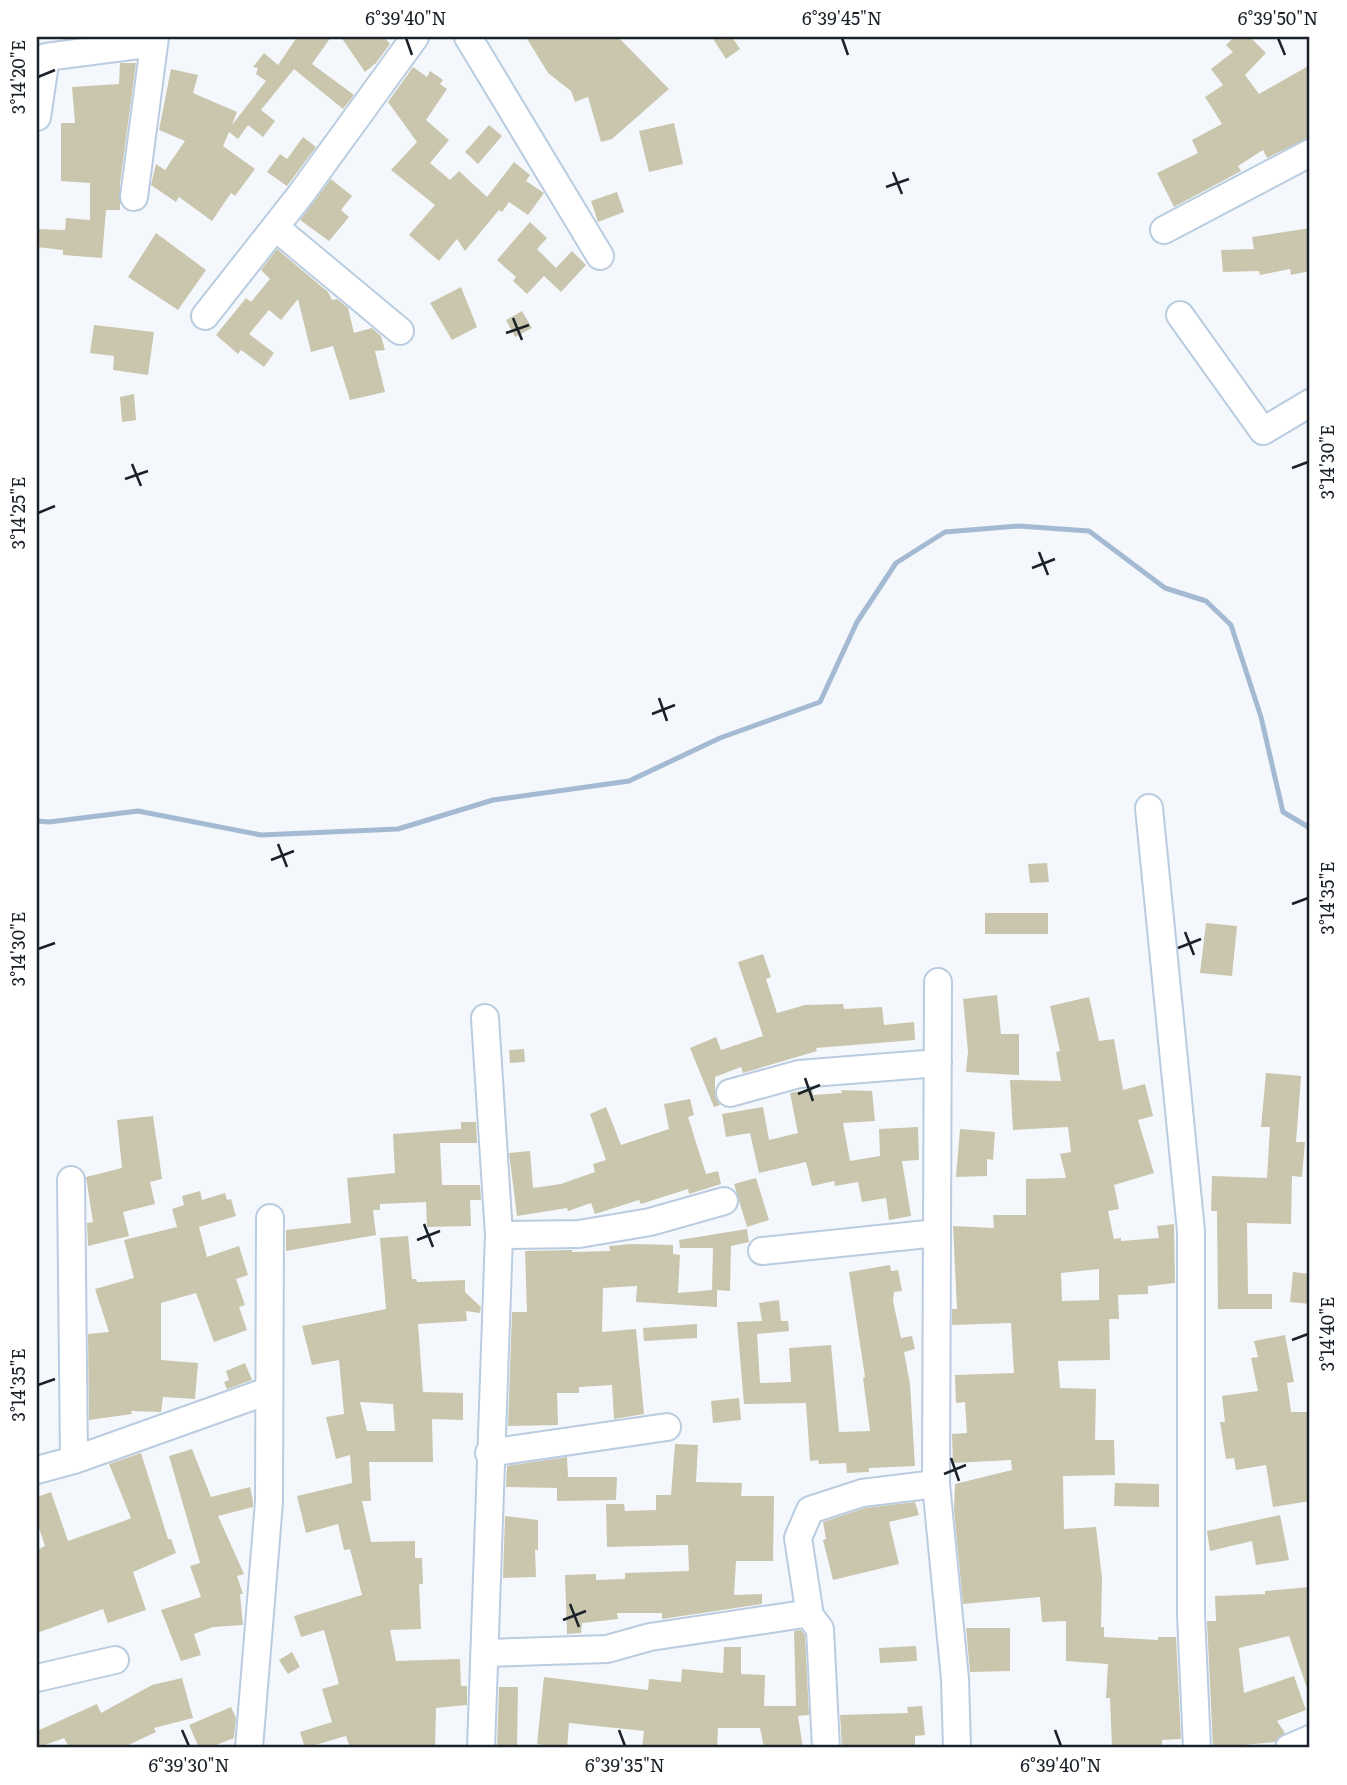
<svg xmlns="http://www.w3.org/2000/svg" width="1347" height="1785" font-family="Literata,serif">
<rect width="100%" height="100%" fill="#f4f8fc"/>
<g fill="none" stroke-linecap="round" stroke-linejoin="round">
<path stroke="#a4bad3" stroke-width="5" d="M 37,821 L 49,822 L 138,811 L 261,835 L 398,829 L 493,800 L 629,781 L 720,738 L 820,702 L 857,622 L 896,563 L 945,532 L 1019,526 L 1089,531 L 1165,588 L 1206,601 L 1231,625 L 1261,717 L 1283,812 L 1310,828"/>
</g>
<path fill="#c9c6ad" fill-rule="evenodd" d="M 297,37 L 331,37 L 312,64 L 354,95 L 343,109 L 294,69 L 261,110 L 275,121 L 263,137 L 248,125 L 238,139 L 229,132 L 223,146 L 255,169 L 235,196 L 231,193 L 212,221 L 179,197 L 176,202 L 151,185 L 156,164 L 165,170 L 185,141 L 159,130 L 171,69 L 198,75 L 193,93 L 237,112 L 232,125 L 266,81 L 256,74 L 258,68 L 253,67 L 264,53 L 278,65 Z
M 341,37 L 384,37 L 390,44 L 376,63 L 365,72 Z
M 526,37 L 618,37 L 669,89 L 612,139 L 601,142 L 588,97 L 575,102 L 571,91 L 548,73 Z
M 712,37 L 732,37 L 740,49 L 726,59 Z
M 1234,37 L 1250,37 L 1266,53 L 1245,75 L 1259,94 L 1310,65 L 1310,137 L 1267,158 L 1263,150 L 1238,166 L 1241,171 L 1174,207 L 1157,173 L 1198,153 L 1192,140 L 1222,124 L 1205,97 L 1223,85 L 1211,69 L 1233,52 L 1226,45 Z
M 120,63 L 136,63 L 120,184 L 120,210 L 106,210 L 102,258 L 63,255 L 63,250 L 37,247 L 37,229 L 65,230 L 66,218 L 90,220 L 90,183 L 61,181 L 61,123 L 75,123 L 72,87 L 119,84 Z
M 413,67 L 427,77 L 430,71 L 443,80 L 440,84 L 447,89 L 426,120 L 449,140 L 430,163 L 450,180 L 459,171 L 487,197 L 514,162 L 530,175 L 526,181 L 544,193 L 528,215 L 509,202 L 502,212 L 499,210 L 465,251 L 457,239 L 439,261 L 409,235 L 435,205 L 391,170 L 417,142 L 388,102 Z
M 674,123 L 683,164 L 649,172 L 639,131 Z
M 489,125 L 502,136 L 478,164 L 465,152 Z
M 303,137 L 316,147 L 287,186 L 267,172 L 280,154 L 287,159 Z
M 331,179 L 352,196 L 341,210 L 349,217 L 329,241 L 300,220 Z
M 617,192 L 624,212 L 598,222 L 591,201 Z
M 530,222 L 547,238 L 537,249 L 556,268 L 572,251 L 586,265 L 561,292 L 544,276 L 527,294 L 513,281 L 516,277 L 497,260 Z
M 1310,228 L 1310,271 L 1291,275 L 1290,269 L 1260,275 L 1259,271 L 1223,272 L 1221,250 L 1254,249 L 1252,237 Z
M 156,233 L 206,270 L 178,310 L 128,277 Z
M 277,249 L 328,292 L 332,300 L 337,299 L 348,308 L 354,333 L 372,328 L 381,336 L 385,350 L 375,351 L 385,392 L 350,400 L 333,346 L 311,352 L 298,299 L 281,320 L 269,310 L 249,334 L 274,353 L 264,367 L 241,350 L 238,354 L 216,335 L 246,298 L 251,302 L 270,279 L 261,270 Z
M 461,287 L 477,327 L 452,340 L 430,303 Z
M 522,311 L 532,328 L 515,337 L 506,320 Z
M 94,325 L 154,332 L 148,375 L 113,370 L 114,356 L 90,353 Z
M 134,394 L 136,420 L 122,422 L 120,397 Z
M 1047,863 L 1049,882 L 1030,883 L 1028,864 Z
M 985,913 L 1048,913 L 1048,934 L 985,934 Z
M 1206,923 L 1237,926 L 1232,976 L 1200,973 Z
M 763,954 L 771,977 L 766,979 L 777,1013 L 805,1005 L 843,1004 L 844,1009 L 882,1007 L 884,1025 L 914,1022 L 915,1040 L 816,1048 L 817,1051 L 743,1073 L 741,1067 L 715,1077 L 715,1096 L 720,1105 L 714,1107 L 690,1048 L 716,1037 L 721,1050 L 763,1036 L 738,962 Z
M 997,995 L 1001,1034 L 1019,1034 L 1019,1075 L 966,1072 L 968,1051 L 963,999 Z
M 1089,997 L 1099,1041 L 1114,1039 L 1123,1090 L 1145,1084 L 1153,1116 L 1138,1120 L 1154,1173 L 1114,1185 L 1119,1209 L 1108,1211 L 1114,1239 L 1121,1238 L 1121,1241 L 1159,1238 L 1157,1226 L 1174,1224 L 1175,1283 L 1148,1286 L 1148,1294 L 1118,1295 L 1119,1319 L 1109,1319 L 1110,1360 L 1058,1361 L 1060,1388 L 1096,1389 L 1095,1440 L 1114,1440 L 1115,1475 L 1063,1476 L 1064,1529 L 1096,1527 L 1102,1578 L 1101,1627 L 1104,1627 L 1104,1637 L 1158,1640 L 1158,1637 L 1176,1637 L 1181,1739 L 1162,1740 L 1162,1748 L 1112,1748 L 1110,1698 L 1106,1698 L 1108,1664 L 1066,1661 L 1066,1621 L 1042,1622 L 1040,1597 L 963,1604 L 954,1510 L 955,1484 L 1012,1470 L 1011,1460 L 953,1463 L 952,1434 L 967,1433 L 965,1402 L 956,1403 L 955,1375 L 1014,1373 L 1011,1323 L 952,1325 L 952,1309 L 957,1309 L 953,1226 L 994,1228 L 993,1215 L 1026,1215 L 1026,1179 L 1066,1178 L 1060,1154 L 1071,1152 L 1068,1127 L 1013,1130 L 1010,1080 L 1061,1081 L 1056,1052 L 1060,1051 L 1050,1006 ZM 1099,1269 L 1099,1300 L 1062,1301 L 1061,1273 Z
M 524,1049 L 525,1062 L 510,1063 L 509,1050 Z
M 1266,1073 L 1301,1076 L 1296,1142 L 1305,1142 L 1302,1177 L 1292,1176 L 1291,1224 L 1247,1223 L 1248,1294 L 1272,1294 L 1272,1309 L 1218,1309 L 1217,1211 L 1211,1211 L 1212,1176 L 1267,1178 L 1270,1127 L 1261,1127 Z
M 812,1089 L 813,1095 L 842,1093 L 841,1090 L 872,1091 L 875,1121 L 843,1123 L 850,1161 L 880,1156 L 879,1129 L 918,1127 L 919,1160 L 902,1161 L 911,1216 L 889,1220 L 886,1198 L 862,1202 L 858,1182 L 835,1186 L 834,1181 L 812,1186 L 806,1162 L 759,1173 L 750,1133 L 726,1137 L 722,1114 L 763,1107 L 769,1140 L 798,1133 L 790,1093 Z
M 690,1099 L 694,1115 L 688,1117 L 706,1174 L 718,1171 L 721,1184 L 689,1194 L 688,1189 L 641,1204 L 639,1200 L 595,1214 L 591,1203 L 568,1211 L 567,1208 L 517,1216 L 509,1153 L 530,1151 L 533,1188 L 561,1184 L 595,1172 L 593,1164 L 606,1160 L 590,1114 L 606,1107 L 621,1145 L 669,1129 L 664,1104 Z
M 153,1116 L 162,1179 L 150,1182 L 155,1204 L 123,1212 L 129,1236 L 88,1246 L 87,1223 L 93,1222 L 86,1177 L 122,1168 L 117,1120 Z
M 461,1122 L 476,1122 L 477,1143 L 440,1143 L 442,1185 L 480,1185 L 481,1200 L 470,1200 L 471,1226 L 427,1227 L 426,1202 L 380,1204 L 380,1210 L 373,1210 L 376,1235 L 286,1251 L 286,1230 L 351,1223 L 347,1178 L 395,1173 L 393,1134 L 461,1129 Z
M 960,1129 L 995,1132 L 993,1160 L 987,1159 L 987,1176 L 956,1177 Z
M 756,1178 L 769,1220 L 747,1227 L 734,1184 Z
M 200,1191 L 202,1200 L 225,1193 L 227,1200 L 231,1199 L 236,1216 L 199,1227 L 207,1257 L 239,1246 L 248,1275 L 236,1279 L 245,1305 L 239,1307 L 247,1330 L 214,1342 L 196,1293 L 161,1303 L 161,1360 L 198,1363 L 195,1399 L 163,1397 L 161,1412 L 131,1411 L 132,1414 L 89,1420 L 88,1334 L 109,1332 L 95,1289 L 134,1278 L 124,1240 L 177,1227 L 172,1209 L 184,1205 L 182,1196 Z
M 747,1229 L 749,1242 L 731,1246 L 730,1291 L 717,1290 L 717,1307 L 636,1302 L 637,1286 L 603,1288 L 602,1332 L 636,1329 L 644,1414 L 614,1419 L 612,1385 L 579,1387 L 579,1393 L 557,1393 L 558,1425 L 508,1426 L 512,1312 L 527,1312 L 525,1251 L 572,1250 L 572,1252 L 610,1251 L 609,1246 L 632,1244 L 673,1245 L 673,1254 L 680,1255 L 678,1293 L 712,1290 L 713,1248 L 680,1248 L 679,1240 Z
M 408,1236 L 412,1279 L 416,1279 L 417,1282 L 465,1280 L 465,1292 L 481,1307 L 480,1313 L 466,1311 L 467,1321 L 418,1324 L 423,1392 L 463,1393 L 463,1420 L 432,1419 L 433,1462 L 369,1462 L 371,1501 L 362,1501 L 371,1542 L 415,1541 L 415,1558 L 422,1558 L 423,1584 L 419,1584 L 421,1629 L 390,1630 L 396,1661 L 460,1659 L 461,1686 L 467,1686 L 467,1705 L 436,1708 L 435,1748 L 415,1748 L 414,1745 L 350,1748 L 346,1736 L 305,1748 L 300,1732 L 332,1722 L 322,1689 L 339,1684 L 324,1630 L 301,1637 L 294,1616 L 362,1595 L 350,1549 L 344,1550 L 338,1524 L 306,1533 L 297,1496 L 352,1483 L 350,1455 L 336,1459 L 326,1417 L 344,1414 L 339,1360 L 312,1365 L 302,1326 L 386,1309 L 380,1238 ZM 360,1402 L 393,1404 L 395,1431 L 367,1431 Z
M 890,1265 L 891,1271 L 898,1270 L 902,1291 L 894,1292 L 893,1301 L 901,1338 L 912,1336 L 915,1349 L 904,1352 L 910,1384 L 915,1466 L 869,1468 L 869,1472 L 847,1473 L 846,1463 L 819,1464 L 818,1460 L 810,1461 L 806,1403 L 744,1404 L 737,1322 L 762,1321 L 759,1303 L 779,1300 L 781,1321 L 788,1321 L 789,1331 L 757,1334 L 760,1383 L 791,1382 L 789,1348 L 831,1345 L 839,1432 L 870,1431 L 863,1378 L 865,1377 L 849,1272 Z
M 1293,1272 L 1310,1274 L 1310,1304 L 1290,1302 Z
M 697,1324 L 697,1338 L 644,1341 L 643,1328 Z
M 1285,1335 L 1294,1382 L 1287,1383 L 1291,1412 L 1310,1412 L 1310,1501 L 1273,1507 L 1266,1465 L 1236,1470 L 1234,1458 L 1226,1459 L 1220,1422 L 1225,1422 L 1222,1396 L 1258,1391 L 1251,1358 L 1258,1357 L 1254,1341 Z
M 245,1363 L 252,1380 L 227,1389 L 224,1382 L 229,1380 L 226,1371 Z
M 739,1398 L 741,1420 L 713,1423 L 711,1401 Z
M 675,1444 L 698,1445 L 696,1482 L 742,1483 L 741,1496 L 774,1496 L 773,1561 L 736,1561 L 734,1595 L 762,1594 L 762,1604 L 662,1619 L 662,1613 L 617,1613 L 618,1619 L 582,1623 L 581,1633 L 567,1634 L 565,1575 L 596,1574 L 596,1580 L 625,1579 L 625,1573 L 689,1571 L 688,1545 L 607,1547 L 606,1504 L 624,1504 L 625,1511 L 656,1510 L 656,1495 L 671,1495 Z
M 192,1449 L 211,1497 L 250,1487 L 253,1501 L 253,1507 L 218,1516 L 244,1574 L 237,1576 L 243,1594 L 240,1594 L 243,1625 L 213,1627 L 194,1634 L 201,1655 L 181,1661 L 161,1610 L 201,1597 L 190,1566 L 200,1563 L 169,1456 Z
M 141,1453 L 168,1539 L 171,1539 L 176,1553 L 133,1572 L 146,1610 L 108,1623 L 103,1609 L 37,1633 L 37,1550 L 45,1546 L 37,1522 L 37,1497 L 51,1492 L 68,1541 L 124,1521 L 131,1518 L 109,1464 Z
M 567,1457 L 568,1477 L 617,1477 L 616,1500 L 557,1501 L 557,1488 L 506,1487 L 507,1466 Z
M 1115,1483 L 1159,1484 L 1159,1507 L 1114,1506 Z
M 915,1502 L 919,1515 L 889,1522 L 899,1564 L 833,1580 L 823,1540 L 826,1539 L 823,1522 L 865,1508 Z
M 1280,1515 L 1289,1560 L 1256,1565 L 1252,1541 L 1210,1551 L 1207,1531 Z
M 505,1516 L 538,1520 L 538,1550 L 535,1550 L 536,1577 L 503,1578 Z
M 1310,1587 L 1310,1690 L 1308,1691 L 1289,1636 L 1239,1648 L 1244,1693 L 1294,1676 L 1306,1710 L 1277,1721 L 1285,1733 L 1275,1742 L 1213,1748 L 1207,1621 L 1216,1621 L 1215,1596 L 1265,1594 L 1265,1591 Z
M 966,1628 L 1010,1628 L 1010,1671 L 970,1672 Z
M 801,1630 L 805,1635 L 809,1715 L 798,1716 L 803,1748 L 764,1748 L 760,1728 L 718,1728 L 717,1748 L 642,1748 L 644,1731 L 569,1723 L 567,1748 L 537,1744 L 544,1677 L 648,1690 L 649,1679 L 681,1682 L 682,1669 L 723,1673 L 724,1647 L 741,1647 L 741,1674 L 765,1675 L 764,1706 L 796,1706 L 794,1631 Z
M 916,1646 L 917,1661 L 880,1663 L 879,1648 Z
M 292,1652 L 300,1667 L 288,1674 L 279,1660 Z
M 182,1678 L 193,1718 L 154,1728 L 156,1732 L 122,1748 L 69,1748 L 64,1738 L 37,1748 L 37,1731 L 97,1704 L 101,1713 L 152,1685 Z
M 499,1687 L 518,1687 L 517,1748 L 497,1748 Z
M 922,1706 L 925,1735 L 915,1736 L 915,1748 L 842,1748 L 840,1715 L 908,1713 L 907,1707 Z
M 231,1707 L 236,1718 L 234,1738 L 209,1748 L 199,1748 L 189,1725 Z"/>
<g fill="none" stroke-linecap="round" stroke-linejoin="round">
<g stroke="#bacce0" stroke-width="30">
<path id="minor" d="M 468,37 L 600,256
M 37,117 L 46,57 L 154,43
M 134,197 L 155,37
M 275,227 L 400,331
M 1164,230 L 1310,153
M 1180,315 L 1263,431 L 1310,403
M 205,316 L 301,194 L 415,37
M 1149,808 L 1191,1231 L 1191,1615 L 1197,1748
M 938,982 L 936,1484 L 955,1679 L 957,1748
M 730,1093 L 799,1074 L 938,1063
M 71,1180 L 74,1460
M 499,1235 L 579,1234 L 650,1222 L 724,1201
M 762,1251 L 937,1233
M 489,1453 L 667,1427
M 37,1470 L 74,1460 L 268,1391
M 810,1616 L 798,1538 L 810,1510 L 862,1493 L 936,1484
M 485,1653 L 607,1649 L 650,1637 L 804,1614 L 810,1616 L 820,1629 L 826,1748
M 37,1678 L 115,1660
M 249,1748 L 269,1502 L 270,1218
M 481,1748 L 499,1235 L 485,1018
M 1289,1748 L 1310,1739"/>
</g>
<use href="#minor" stroke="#fff" stroke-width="26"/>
</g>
<path fill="none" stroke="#1a2128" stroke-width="2.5" d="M 406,38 L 412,55M 842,38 L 848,55M 1278,38 L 1285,55M 38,77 L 55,70M 893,172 L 902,194M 886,187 L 909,179M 513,318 L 522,340M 506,333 L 529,325M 132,464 L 141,486M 1292,468 L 1308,462M 125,479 L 148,471M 38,513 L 55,506M 1039,552 L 1048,575M 1032,568 L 1055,559M 659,698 L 667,721M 652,714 L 675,705M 278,844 L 287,867M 271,860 L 294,851M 1292,904 L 1308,898M 1185,932 L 1194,955M 1178,948 L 1201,939M 38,949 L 55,943M 805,1078 L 813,1101M 798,1094 L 820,1085M 424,1224 L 433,1247M 417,1240 L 440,1231M 1292,1340 L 1308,1334M 38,1385 L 55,1379M 951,1458 L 959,1481M 944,1474 L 966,1465M 570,1604 L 579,1627M 563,1620 L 586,1611M 182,1730 L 189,1746M 619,1730 L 625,1746M 1055,1730 L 1061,1746"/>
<rect width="1347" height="1785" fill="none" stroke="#ffffff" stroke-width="77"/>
<rect x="38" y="38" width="1270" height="1708" fill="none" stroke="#1a2128" stroke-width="2.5"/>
<g font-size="18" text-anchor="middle" fill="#1a2128">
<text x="406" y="25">6°39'40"N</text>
<text x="842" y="25">6°39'45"N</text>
<text x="1278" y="25">6°39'50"N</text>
<text transform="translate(19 77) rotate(-90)" y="6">3°14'20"E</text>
<text transform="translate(1328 462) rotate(-90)" y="6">3°14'30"E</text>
<text transform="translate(19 513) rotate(-90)" y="6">3°14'25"E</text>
<text transform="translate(1328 898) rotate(-90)" y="6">3°14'35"E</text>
<text transform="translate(19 949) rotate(-90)" y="6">3°14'30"E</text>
<text transform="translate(1328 1334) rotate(-90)" y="6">3°14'40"E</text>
<text transform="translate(19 1385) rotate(-90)" y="6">3°14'35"E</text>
<text x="189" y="1772">6°39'30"N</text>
<text x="625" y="1772">6°39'35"N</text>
<text x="1061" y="1772">6°39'40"N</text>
</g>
</svg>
